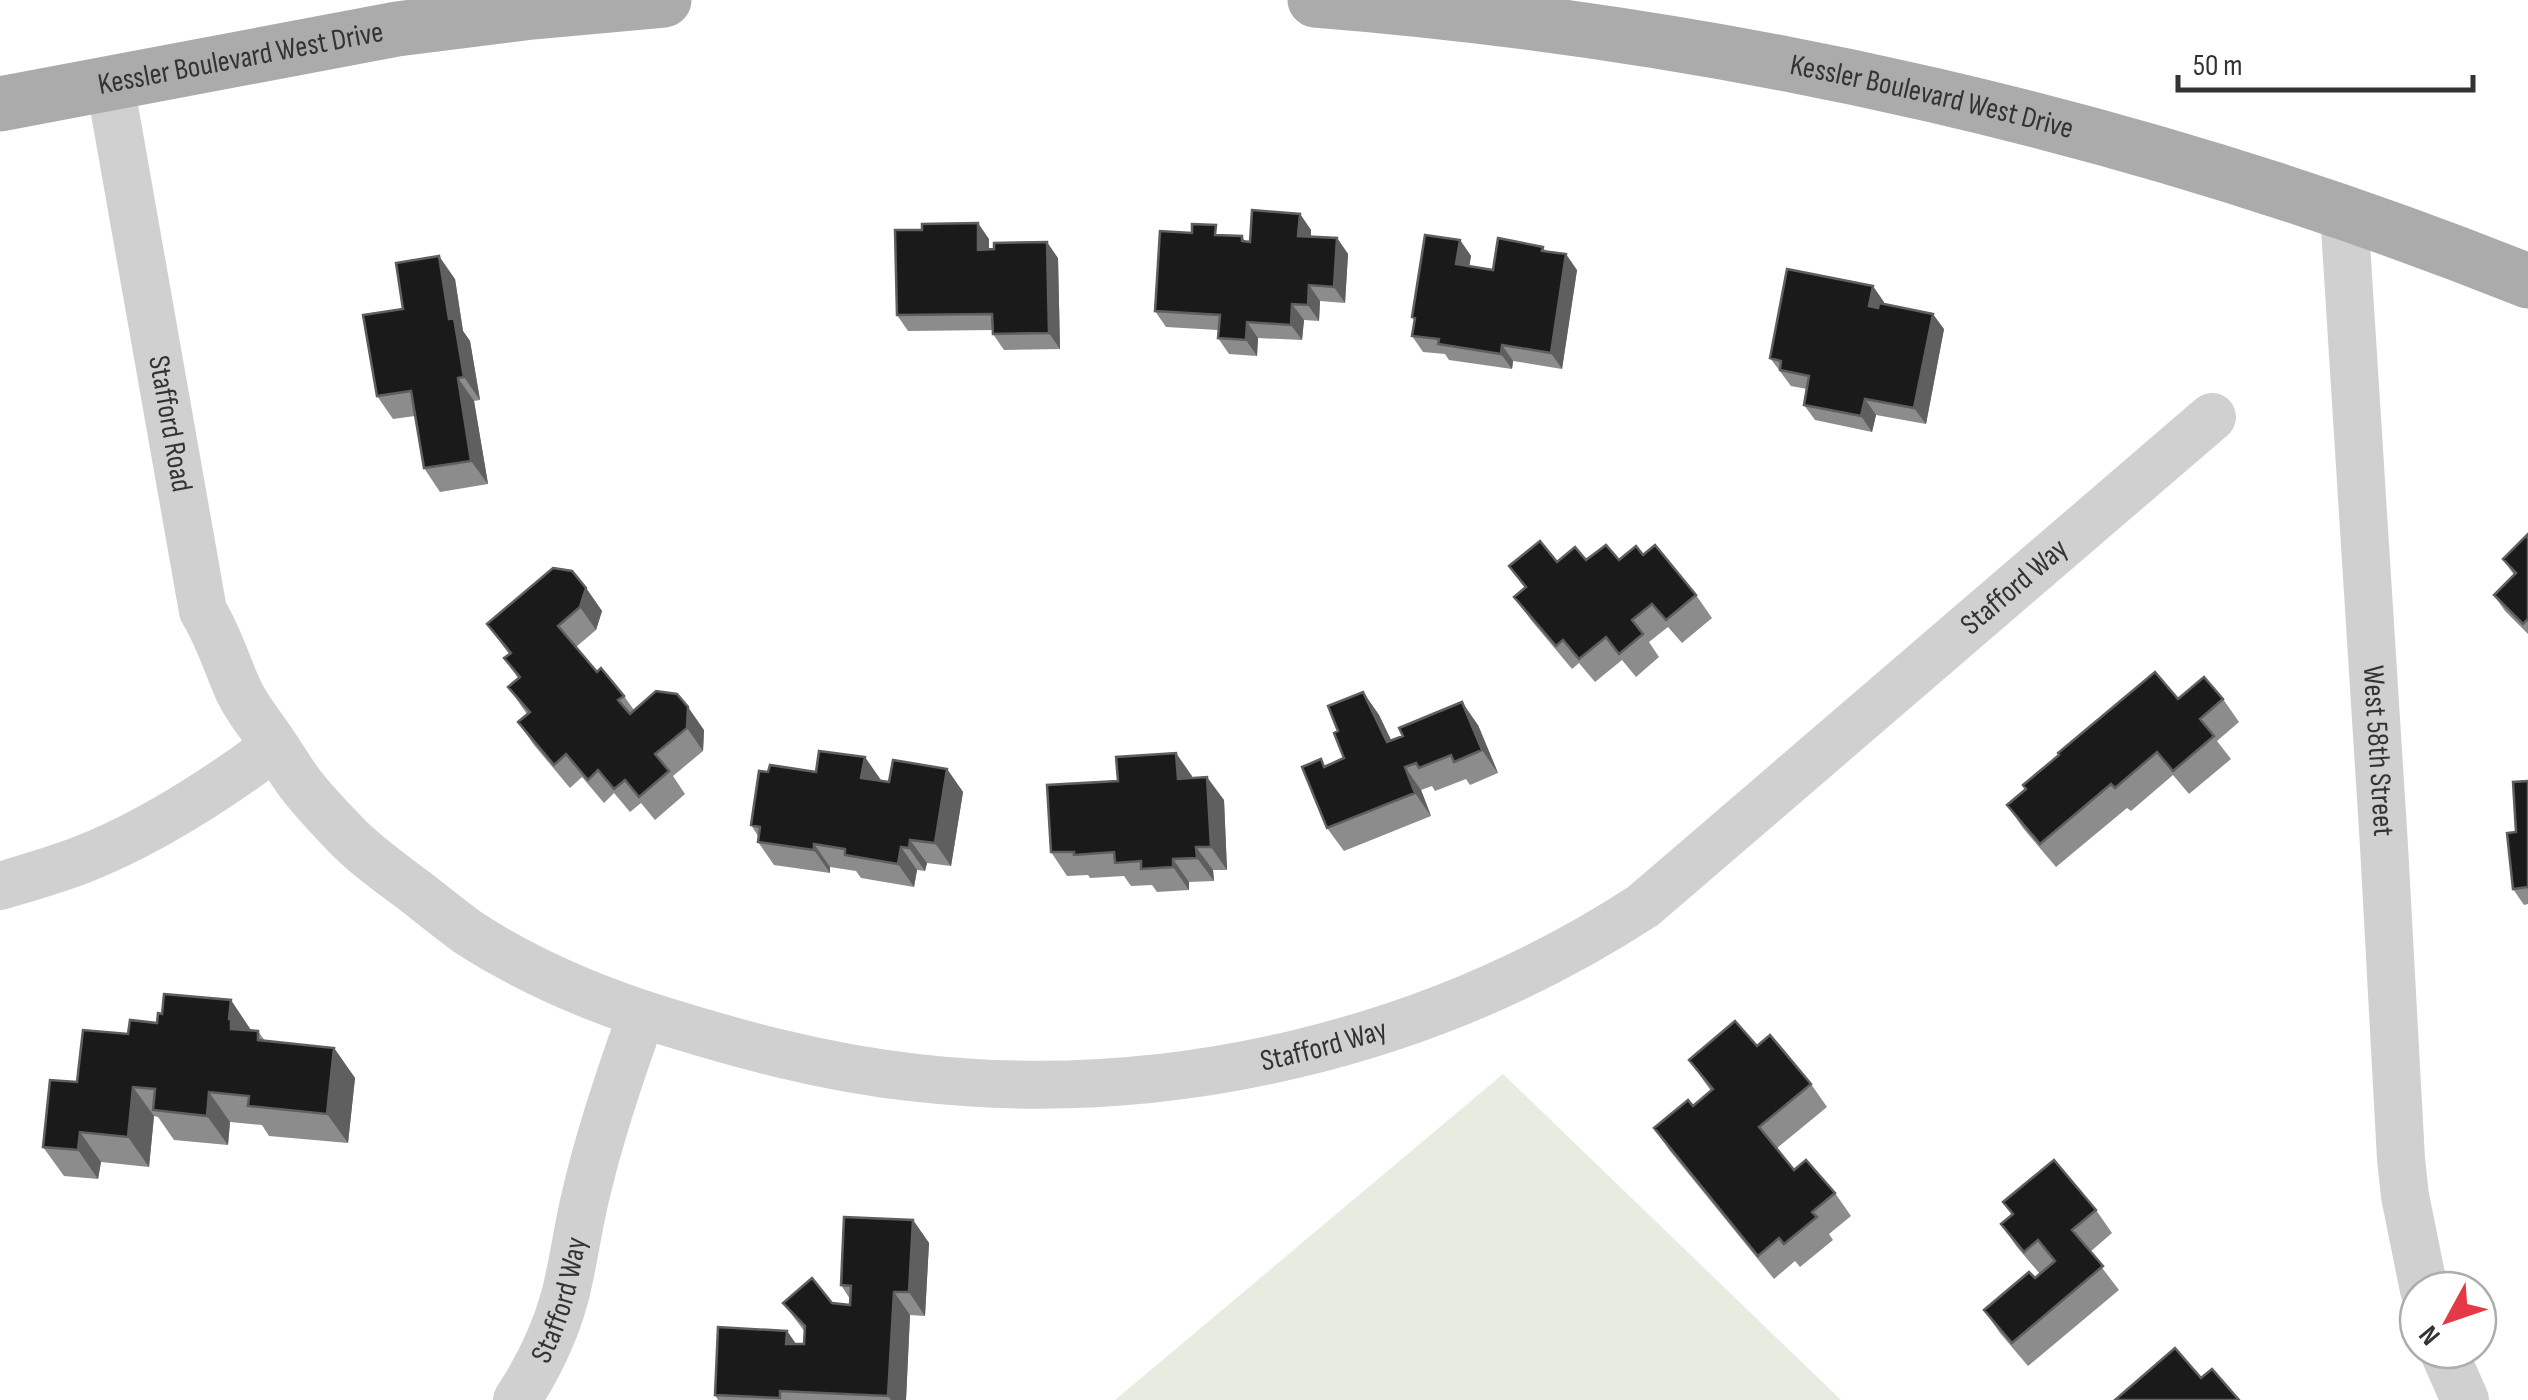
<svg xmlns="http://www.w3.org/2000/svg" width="2528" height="1400" font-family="'Sofia Sans Condensed',sans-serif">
<rect width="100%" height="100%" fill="#fff"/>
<path fill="#e6ecdf" d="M 1503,1074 L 1841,1400 L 1115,1400 Z"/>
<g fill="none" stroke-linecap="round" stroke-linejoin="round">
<g stroke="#d0d0d0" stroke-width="48">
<path id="s1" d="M 110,84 L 203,611 C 218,635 226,662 237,687 C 243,702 254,716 263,729 C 275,745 285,762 296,778 C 310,798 328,816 345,834 C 366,856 392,874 416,892 C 434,906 451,920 469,933 C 523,968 582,994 642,1014 C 733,1043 823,1068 918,1078 C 1169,1106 1431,1044 1643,906 L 2212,417"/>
<path id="s2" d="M 2344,212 L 2384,846 L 2401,1159 L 2405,1196 L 2424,1290"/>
<path d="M 0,886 C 27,878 55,870 81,860 C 148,834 216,790 274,747"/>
<path d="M 2443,1350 L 2465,1400"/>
<path id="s3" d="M 517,1400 C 538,1368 555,1333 565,1296 C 574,1261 578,1225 587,1190 C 601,1130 621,1072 642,1014"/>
</g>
<g stroke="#ababab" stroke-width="55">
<path id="s4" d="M 1315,0 C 1730,33 2141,126 2528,281"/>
<path id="s5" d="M 0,104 L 397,29 L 532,12 L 664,0"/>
</g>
</g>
<path fill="#8c8c8c" d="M 1300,214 L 1311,230 L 1311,236 L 1337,238 L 1348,254 L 1345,303 L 1320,301 L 1319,321 L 1304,320 L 1302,340 L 1258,338 L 1257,356 L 1229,354 L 1218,338 L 1218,330 L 1166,327 L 1155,311 L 1222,235 L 1242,236 L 1245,241 L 1250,242 Z
M 989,239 L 989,250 L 1058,258 L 1060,349 L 1004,350 L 993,334 L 993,330 L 908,331 L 897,315 Z
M 1460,240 L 1471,256 L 1469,266 L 1493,270 L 1543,247 L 1546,252 L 1577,270 L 1562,369 L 1513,361 L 1512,369 L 1449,360 L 1445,354 L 1423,352 L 1412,336 L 1415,321 L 1412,317 Z
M 455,279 L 463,331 L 470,341 L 480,400 L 474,401 L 488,484 L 440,492 L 424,468 L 415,416 L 393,419 L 377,396 L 403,309 Z
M 1884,302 L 1884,304 L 1944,329 L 1926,424 L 1876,415 L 1872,432 L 1815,420 L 1804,405 L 1807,389 L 1791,386 L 1770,358 Z
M 2528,534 L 2528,634 L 2505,611 L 2494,595 L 2514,575 L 2503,559 Z
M 1643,555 L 1696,595 L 1712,618 L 1682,643 L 1668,627 L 1649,642 L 1659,657 L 1636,677 L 1622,660 L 1595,682 L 1579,663 L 1572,669 L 1531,620 L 1514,597 L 1525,588 L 1509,566 L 1586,560 L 1619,560 Z
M 586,588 L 602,611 L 596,630 L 576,647 L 597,672 L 624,696 L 634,710 L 704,730 L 703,751 L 673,776 L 685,794 L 655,820 L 641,803 L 630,812 L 614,793 L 604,803 L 582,777 L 570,788 L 534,745 L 518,722 L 527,714 L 508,687 L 518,678 L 504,658 L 509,654 L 487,624 Z
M 1363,692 L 1379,715 L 1391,740 L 1478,725 L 1498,773 L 1470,785 L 1466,779 L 1435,791 L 1432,786 L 1421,790 L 1431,816 L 1344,851 L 1327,828 L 1344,758 L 1338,731 Z
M 2178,699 L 2223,699 L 2239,722 L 2217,741 L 2231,759 L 2189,794 L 2173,775 L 2131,811 L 2127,808 L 2056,867 L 2023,828 L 2007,805 L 2026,789 Z
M 947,769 L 963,792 L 951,866 L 927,863 L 925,871 L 917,870 L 914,887 L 861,878 L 856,871 L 830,867 L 830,873 L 774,865 L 758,842 L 758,836 L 751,825 L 768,772 L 889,782 Z
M 1192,776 L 1192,778 L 1224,800 L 1227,870 L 1213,870 L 1214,881 L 1189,882 L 1189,890 L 1157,892 L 1152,885 L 1131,886 L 1124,876 L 1090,878 L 1088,875 L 1067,876 L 1051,852 Z
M 2528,781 L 2528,904 L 2524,905 L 2513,889 L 2516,832 Z
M 157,1023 L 258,1031 L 265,1041 L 334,1048 L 355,1078 L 348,1143 L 269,1136 L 262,1125 L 230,1122 L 228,1145 L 174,1140 L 158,1117 L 154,1116 L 149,1167 L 101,1162 L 98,1179 L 64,1176 L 43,1147 L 77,1082 L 128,1034 Z
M 1757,1046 L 1811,1084 L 1827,1107 L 1776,1149 L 1794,1170 L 1835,1193 L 1851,1216 L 1829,1234 L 1833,1240 L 1800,1267 L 1795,1261 L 1774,1279 L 1670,1151 L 1654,1128 L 1693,1106 L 1711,1091 L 1689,1060 Z
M 2003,1202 L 2096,1210 L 2112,1233 L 2090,1252 L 2119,1290 L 2028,1366 L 2000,1333 L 1984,1310 L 2040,1274 L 2017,1247 L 2001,1224 L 2012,1215 Z
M 913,1220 L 929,1243 L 925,1316 L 910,1315 L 906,1400 L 718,1400 L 715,1395 L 787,1331 L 796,1344 L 804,1344 L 805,1332 L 783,1303 L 850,1305 L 850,1299 L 841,1285 Z"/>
<path fill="#5f5f5f" d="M 1300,214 L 1311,230 L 1310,251 L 1298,236 Z
M 978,223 L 989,239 L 989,266 L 978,250 Z
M 1337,238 L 1348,254 L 1345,303 L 1334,287 Z
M 1460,240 L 1471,256 L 1467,280 L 1456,264 Z
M 1047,242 L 1058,258 L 1060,349 L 1049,333 Z
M 1566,254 L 1577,270 L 1562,369 L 1551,353 Z
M 439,256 L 455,279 L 463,331 L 470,341 L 480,400 L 464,377 L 449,319 Z
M 1309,285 L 1320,301 L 1319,321 L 1308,305 Z
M 1873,286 L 1884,302 L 1880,322 L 1869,306 Z
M 1292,304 L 1304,320 L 1302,340 L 1291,325 Z
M 1933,314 L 1944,329 L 1926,424 L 1914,408 Z
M 1247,322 L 1258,338 L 1257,356 L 1246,340 Z
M 1502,345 L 1513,361 L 1512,369 L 1501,354 Z
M 458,378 L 474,401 L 488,484 L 471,461 Z
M 1865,399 L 1876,415 L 1872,432 L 1861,416 Z
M 586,588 L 602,611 L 596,630 L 580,607 Z
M 1363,692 L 1379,715 L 1403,765 L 1387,742 Z
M 1462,702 L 1478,725 L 1498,773 L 1482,750 Z
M 688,707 L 704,730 L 703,751 L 687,728 Z
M 1176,753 L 1192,776 L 1194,802 L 1178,779 Z
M 865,757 L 881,780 L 861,778 Z
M 1405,767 L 1421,790 L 1431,816 L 1415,793 Z
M 947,769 L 963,792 L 951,866 L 935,843 Z
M 1207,777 L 1224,800 L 1227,870 L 1211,847 Z
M 910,840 L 927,863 L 925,871 L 909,848 Z
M 814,844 L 830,867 L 830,873 L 814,850 Z
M 901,847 L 917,870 L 914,887 L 898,864 Z
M 1196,847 L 1213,870 L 1214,881 L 1197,858 Z
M 1173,859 L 1189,882 L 1189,890 L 1173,867 Z
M 231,1000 L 251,1030 L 231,1029 L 229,1019 Z
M 334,1048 L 355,1078 L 348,1143 L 327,1114 Z
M 133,1087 L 154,1116 L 149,1167 L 128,1137 Z
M 209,1092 L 230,1122 L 228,1145 L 207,1116 Z
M 80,1132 L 101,1162 L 98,1179 L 78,1150 Z
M 913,1220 L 929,1243 L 925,1316 L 909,1292 Z
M 894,1292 L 910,1315 L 906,1400 L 891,1400 L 888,1396 Z
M 787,1331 L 803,1354 L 786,1344 Z"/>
<path fill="#1a1a1a" stroke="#5f5f5f" stroke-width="2.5" d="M 1252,210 L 1300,214 L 1298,236 L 1337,238 L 1334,287 L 1309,285 L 1308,305 L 1292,304 L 1291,325 L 1247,322 L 1246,340 L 1218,338 L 1220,315 L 1155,311 L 1160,231 L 1192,233 L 1192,224 L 1216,225 L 1215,235 L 1242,236 L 1242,241 L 1250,242 Z
M 978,223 L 978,250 L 994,249 L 994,243 L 1047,242 L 1049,333 L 993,334 L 992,314 L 897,315 L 895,230 L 922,230 L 922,224 Z
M 1425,235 L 1460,240 L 1456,264 L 1493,270 L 1498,238 L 1543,247 L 1542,251 L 1566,254 L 1551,353 L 1502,345 L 1501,354 L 1438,344 L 1439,339 L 1412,336 L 1415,318 L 1412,317 Z
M 439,256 L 449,319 L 454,318 L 464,377 L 458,378 L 471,461 L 424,468 L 411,391 L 377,396 L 363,315 L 403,309 L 396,263 Z
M 1787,269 L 1873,286 L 1869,306 L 1878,308 L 1879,303 L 1933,314 L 1914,408 L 1865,399 L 1861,416 L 1804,405 L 1809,376 L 1780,370 L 1781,361 L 1770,358 Z
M 2528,534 L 2528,619 L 2523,624 L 2494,595 L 2516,573 L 2503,559 Z
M 1540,541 L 1557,562 L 1575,547 L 1586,560 L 1606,545 L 1619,560 L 1636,546 L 1643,555 L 1655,545 L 1696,595 L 1666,620 L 1652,604 L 1632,620 L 1643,634 L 1619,654 L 1606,637 L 1579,659 L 1563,640 L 1556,646 L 1514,597 L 1526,587 L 1509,566 Z
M 553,568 L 572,571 L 586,588 L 580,607 L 558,626 L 597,672 L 601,668 L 624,696 L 618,700 L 630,714 L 656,691 L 677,694 L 688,707 L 687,728 L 655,754 L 669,771 L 639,797 L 625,780 L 614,789 L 598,770 L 588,780 L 566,754 L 554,765 L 518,722 L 530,712 L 508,687 L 520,677 L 504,658 L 511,653 L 487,624 Z
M 2155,672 L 2178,699 L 2204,677 L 2223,699 L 2200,719 L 2214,736 L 2173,771 L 2157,752 L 2115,788 L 2111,784 L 2040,844 L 2007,805 L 2026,789 L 2023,785 L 2059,755 L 2058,753 Z
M 1363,692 L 1387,742 L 1403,736 L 1399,728 L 1462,702 L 1482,750 L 1454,762 L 1451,755 L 1419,768 L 1416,763 L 1405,767 L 1415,793 L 1327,828 L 1302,767 L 1321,759 L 1324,767 L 1344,758 L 1334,733 L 1338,731 L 1328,706 Z
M 819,751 L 865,757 L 861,778 L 889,782 L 893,760 L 947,769 L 935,843 L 910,840 L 909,848 L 901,847 L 898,864 L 845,855 L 845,849 L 814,844 L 814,850 L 758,842 L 760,827 L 751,825 L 759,771 L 768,772 L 770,765 L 816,772 Z
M 1176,753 L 1178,779 L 1207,777 L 1211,847 L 1196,847 L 1197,858 L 1173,859 L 1173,867 L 1141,869 L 1141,861 L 1115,863 L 1114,852 L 1074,855 L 1074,852 L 1051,852 L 1047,785 L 1118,781 L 1116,757 Z
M 2528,781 L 2528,887 L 2513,889 L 2507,833 L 2516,832 L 2513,782 Z
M 164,994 L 231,1000 L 229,1019 L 231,1020 L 231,1029 L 258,1031 L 258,1040 L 334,1048 L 327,1114 L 248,1106 L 249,1096 L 209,1092 L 207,1116 L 153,1110 L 155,1089 L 133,1087 L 128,1137 L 80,1132 L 78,1150 L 43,1147 L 50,1080 L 77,1082 L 83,1030 L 128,1034 L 130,1020 L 157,1023 L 158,1013 L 162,1014 Z
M 1735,1021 L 1757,1046 L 1770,1035 L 1811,1084 L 1759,1127 L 1794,1170 L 1806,1160 L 1835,1193 L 1812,1212 L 1817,1217 L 1784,1244 L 1779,1238 L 1758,1256 L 1654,1128 L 1688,1100 L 1693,1106 L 1713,1089 L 1689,1060 Z
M 2054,1160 L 2096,1210 L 2072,1230 L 2103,1266 L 2012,1343 L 1984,1310 L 2029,1272 L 2035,1278 L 2055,1261 L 2038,1240 L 2024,1252 L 2001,1224 L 2013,1214 L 2003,1202 Z
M 844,1217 L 913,1220 L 909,1292 L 894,1292 L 888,1396 L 780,1391 L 780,1398 L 715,1395 L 718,1327 L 787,1331 L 786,1344 L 804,1344 L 805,1326 L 783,1303 L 812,1278 L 832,1303 L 850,1305 L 851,1286 L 841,1285 Z
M 2175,1348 L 2201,1378 L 2212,1369 L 2239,1400 L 2115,1400 Z"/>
<g text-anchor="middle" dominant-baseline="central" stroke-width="10" stroke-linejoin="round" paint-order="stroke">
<g font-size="30" fill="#333" stroke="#fff">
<text stroke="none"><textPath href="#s5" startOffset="245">Kessler Boulevard West Drive</textPath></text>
<text stroke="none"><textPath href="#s4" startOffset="625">Kessler Boulevard West Drive</textPath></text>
<text stroke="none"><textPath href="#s1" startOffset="345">Stafford Road</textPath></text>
<text stroke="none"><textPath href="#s1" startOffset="2685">Stafford Way</textPath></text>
<text stroke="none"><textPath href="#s2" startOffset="540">West 58th Street</textPath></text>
<text stroke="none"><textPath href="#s1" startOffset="1845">Stafford Way</textPath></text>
<text stroke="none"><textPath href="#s3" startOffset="110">Stafford Way</textPath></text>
</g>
</g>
<g transform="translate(2448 1320) rotate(230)"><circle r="48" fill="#ffffff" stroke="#adadad" stroke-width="2.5"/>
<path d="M0-8L18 38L0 25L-18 38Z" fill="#e63946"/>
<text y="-15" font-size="28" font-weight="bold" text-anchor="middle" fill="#333333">N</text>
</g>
<path d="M2178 75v15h295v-15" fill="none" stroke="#333333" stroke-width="5"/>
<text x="2193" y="75" font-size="30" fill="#333333" stroke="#ffffff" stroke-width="8" paint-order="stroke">50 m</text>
</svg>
